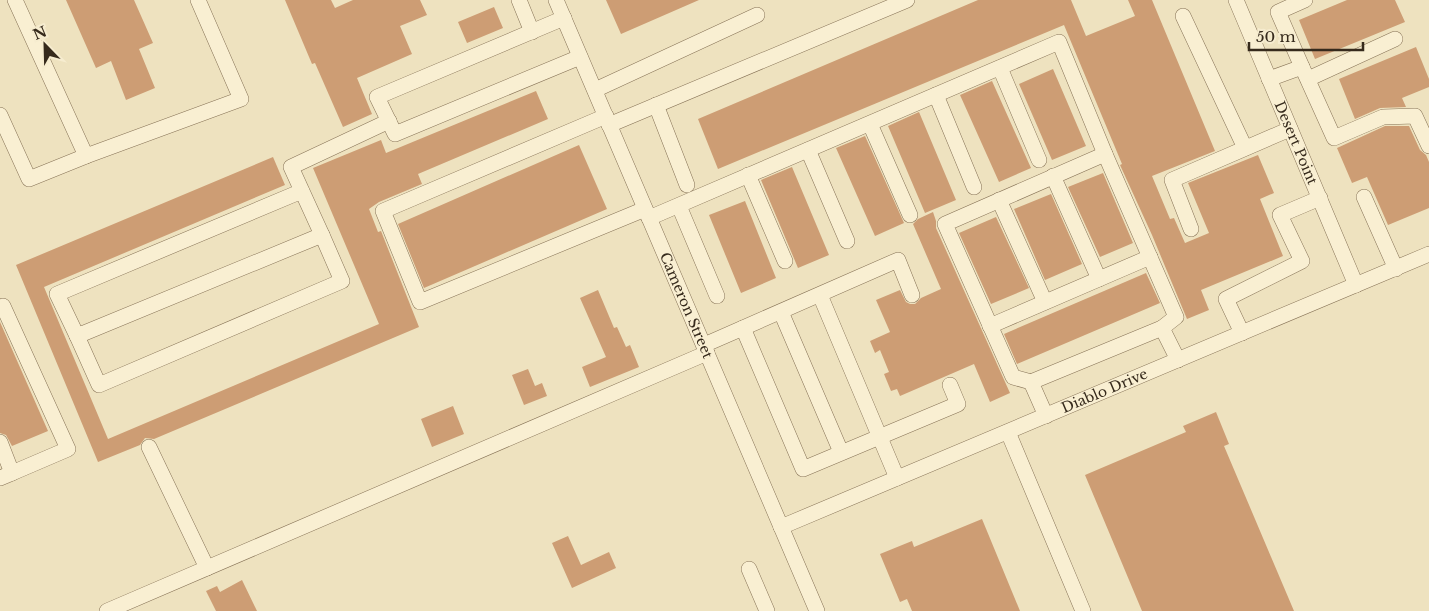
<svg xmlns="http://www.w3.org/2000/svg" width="1429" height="611" font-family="'Libre Baskerville',serif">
<rect width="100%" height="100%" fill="#eee2bf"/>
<path fill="#cd9d74" d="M 66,0 L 134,0 L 153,43 L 139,49 L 155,88 L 126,100 L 111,61 L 96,68 Z
M 285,0 L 331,0 L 335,8 L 353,0 L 420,0 L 427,15 L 400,26 L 412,54 L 357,78 L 372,114 L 343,127 L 315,63 L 312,64 Z
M 606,0 L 699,0 L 621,34 Z
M 978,0 L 1071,0 L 1086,36 L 1135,16 L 1128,0 L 1152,0 L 1215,151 L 1152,176 L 1170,219 L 1174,218 L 1185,243 L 1209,233 L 1188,183 L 1258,155 L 1274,193 L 1260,199 L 1283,256 L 1201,290 L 1209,310 L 1187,319 L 1152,235 L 1120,165 L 1122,164 L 1064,25 L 718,169 L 698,119 Z
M 1347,0 L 1395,0 L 1405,22 L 1315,59 L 1299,20 Z
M 494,7 L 503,28 L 467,43 L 458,22 Z
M 1416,47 L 1429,79 L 1429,87 L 1402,98 L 1406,107 L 1380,108 L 1355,119 L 1339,79 Z
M 1053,69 L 1086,146 L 1052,160 L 1019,84 Z
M 992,81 L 1031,168 L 999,182 L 960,95 Z
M 536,91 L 548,119 L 418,174 L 422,184 L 379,202 L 369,209 L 378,232 L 381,231 L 419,327 L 154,439 L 145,438 L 140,445 L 98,462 L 16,265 L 273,157 L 285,185 L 44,287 L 108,439 L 379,324 L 313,168 L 381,140 L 386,153 Z
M 919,112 L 956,200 L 925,213 L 888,126 Z
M 1385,126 L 1409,126 L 1420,150 L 1426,155 L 1429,162 L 1429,208 L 1388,225 L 1367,177 L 1352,183 L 1337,148 Z
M 865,136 L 904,223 L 875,236 L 836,148 Z
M 579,145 L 607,209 L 424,288 L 398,224 Z
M 792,167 L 829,255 L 798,268 L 761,180 Z
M 1103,173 L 1133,243 L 1100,257 L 1068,187 Z
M 1051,194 L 1082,264 L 1045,280 L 1014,209 Z
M 745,201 L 776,278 L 741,293 L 709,215 Z
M 933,212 L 936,221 L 936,228 L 1010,393 L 990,402 L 974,364 L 900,396 L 897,389 L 891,391 L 884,374 L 889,372 L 880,350 L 875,353 L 870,341 L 890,332 L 876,300 L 900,290 L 906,302 L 910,304 L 915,304 L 921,298 L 941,289 L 913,224 L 918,219 Z
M 996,217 L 1029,288 L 991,304 L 959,233 Z
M 1146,273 L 1160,303 L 1017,364 L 1004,334 Z
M 598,290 L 614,328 L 617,327 L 626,347 L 630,345 L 639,367 L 590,387 L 582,367 L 606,357 L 580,298 Z
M 0,322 L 48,431 L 12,446 L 6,435 L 0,433 Z
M 528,369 L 535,386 L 542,383 L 547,396 L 524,405 L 512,375 Z
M 453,406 L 464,434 L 432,447 L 421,419 Z
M 1216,412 L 1229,444 L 1224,446 L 1294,611 L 1142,611 L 1085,475 L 1186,432 L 1183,426 Z
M 982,519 L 1020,611 L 912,611 L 907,599 L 900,602 L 880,554 L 912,541 L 914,547 Z
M 568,536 L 581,565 L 609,552 L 616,568 L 572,588 L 552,543 Z
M 242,580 L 257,611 L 216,611 L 206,591 L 217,586 L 220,592 Z"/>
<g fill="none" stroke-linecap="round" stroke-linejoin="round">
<g stroke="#877357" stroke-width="16">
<g id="minor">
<path d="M 519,0 L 532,32"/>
<path id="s1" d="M 556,0 L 817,611"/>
<path id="s2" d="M 1236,0 L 1356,285"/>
<path d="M 1183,16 L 1245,148"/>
<path d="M 564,18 L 377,97 L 395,134 L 580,57"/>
<path d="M 1302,67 L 1278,12 L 1305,0"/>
<path d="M 1000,68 L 1039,160"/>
<path d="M 1269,79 L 1302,67 L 1334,138 L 1383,117 L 1415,116 L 1429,146"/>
<path d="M 1308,79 L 1395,39"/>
<path d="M 595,90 L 757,15"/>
<path d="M 936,95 L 974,187"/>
<path d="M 656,105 L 687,185"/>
<path d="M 0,115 L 29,179 L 86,156 L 15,0"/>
<path d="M 606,116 L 383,211 L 420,302 L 645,209"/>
<path d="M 870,124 L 910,215"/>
<path d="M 609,125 L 907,0"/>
<path d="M 808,150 L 847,241"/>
<path d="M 86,156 L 241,99 L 198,0"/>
<path d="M 748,175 L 785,261"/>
<path d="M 1053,176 L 1099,279"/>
<path d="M 302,191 L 57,294 L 77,336 L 322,235 L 291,167 L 389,121"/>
<path d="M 1364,197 L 1396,269"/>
<path d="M 999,200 L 1045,302"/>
<path d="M 679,206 L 717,296"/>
<path d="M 649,218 L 1059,42 L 1105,154 L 1176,317 L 1162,328 L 1178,360"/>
<path d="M 1191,229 L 1172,180 L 1290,129"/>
<path d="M 820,295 L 897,478"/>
<path d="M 3,306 L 68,449 L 12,473"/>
<path d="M 781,312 L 841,452"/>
<path d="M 990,326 L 1150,257"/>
<path d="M 743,328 L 803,469 L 958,404 L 950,385"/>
<path d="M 1242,333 L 1226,299 L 1302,261 L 1280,215 L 1320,198"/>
<path d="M 77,336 L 99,385 L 342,281 L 322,235"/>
<path d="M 704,345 L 898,260 L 912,295"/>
<path d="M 1031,382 L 1013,377 L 945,224 L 1105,154"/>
<path d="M 1046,416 L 1031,382 L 1162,328"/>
<path d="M 1008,432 L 1083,611"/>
<path d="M 0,442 L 12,473 L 0,478"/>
<path d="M 149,447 L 207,568"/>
<path id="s3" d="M 781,527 L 1429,254"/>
<path d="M 749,569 L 767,611"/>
<path d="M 107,611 L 707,353"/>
</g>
</g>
<use href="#minor" stroke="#f9efd2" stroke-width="15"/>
</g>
<g text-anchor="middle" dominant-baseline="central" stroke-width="4.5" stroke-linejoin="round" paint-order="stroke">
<g font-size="14" fill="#362a1c" stroke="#f6eccf">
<text stroke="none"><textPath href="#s2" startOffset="155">Desert Point</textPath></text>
<text stroke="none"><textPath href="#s1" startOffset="332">Cameron Street</textPath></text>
<text stroke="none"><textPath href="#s3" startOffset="351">Diablo Drive</textPath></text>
</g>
</g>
<g transform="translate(45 45) rotate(337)" stroke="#f6eccf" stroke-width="4" paint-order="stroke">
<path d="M0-4L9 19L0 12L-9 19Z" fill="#362a1c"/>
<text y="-8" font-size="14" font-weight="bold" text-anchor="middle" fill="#362a1c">N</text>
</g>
<path d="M1249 42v8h114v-8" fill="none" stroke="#362a1c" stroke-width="2.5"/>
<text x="1256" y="42" font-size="15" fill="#362a1c" stroke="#f6eccf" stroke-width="4" paint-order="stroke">50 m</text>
</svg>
